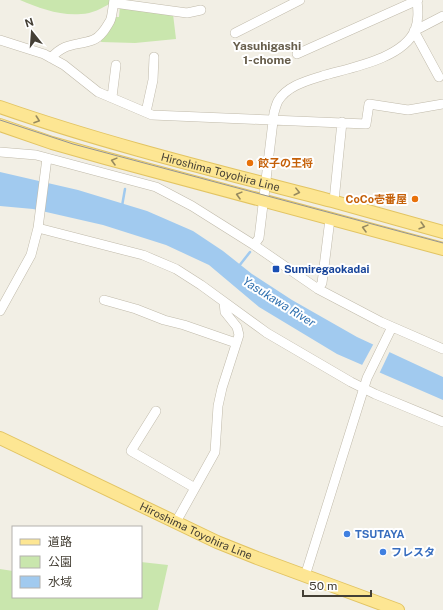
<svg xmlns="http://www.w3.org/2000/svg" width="443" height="610" font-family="'Public Sans','Noto Sans JP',sans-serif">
<rect width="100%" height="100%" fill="#f2efe5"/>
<path fill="#c9e6ad" d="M 20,0 L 111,0 L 111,3 C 102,8 92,14 81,14 C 60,16 39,8 20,0 Z
M 120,6 L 173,14 L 176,39 L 135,43 L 101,42 L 102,37 L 115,17 L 119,17 Z
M 141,562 L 168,565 L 158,610 L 0,610 L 0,569 L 13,571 L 13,597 L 141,597 Z"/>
<path fill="#a1caef" d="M 0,172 L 78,190 L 147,211 L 193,231 L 223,251 L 252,274 L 292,300 L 357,337 L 443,377 L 443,400 L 337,354 L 259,307 L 209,265 L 166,245 L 103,225 L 33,209 L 0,206 Z"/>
<path fill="#f2efe5" d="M 374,343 L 390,351 L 379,374 L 361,367 Z"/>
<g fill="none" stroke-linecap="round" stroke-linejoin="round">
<path stroke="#a1caef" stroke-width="2.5" d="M 122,206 L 125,189
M 239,266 L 250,252"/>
<g stroke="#c0baaa" stroke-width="10">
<path id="minor" d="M 114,3 L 187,13 L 201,10
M 235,33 L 300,0
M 0,40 L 44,54 L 64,65 L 98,92 L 152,115 L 366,124 L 369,104 L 408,110 L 443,104
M 297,54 L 418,0
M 51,58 C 65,42 76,46 93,40 C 101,37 106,28 110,21 C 112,18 113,6 114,0
M 439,77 L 414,31 L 443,16
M 112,97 L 116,65
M 146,112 L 153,80 L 154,57
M 0,152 L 36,155 L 156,187 L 192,206 L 254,245 L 318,289 L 381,322 L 443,349
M 334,201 L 342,122
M 38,228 L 143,255 L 176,269 L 201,285 L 267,333 L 351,382 L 375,394 L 443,422
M 254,245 L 259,238 L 274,113 C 275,109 276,105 278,101 C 287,86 306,81 322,76 C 349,68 403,59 415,30 C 419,20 418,10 417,0
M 318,289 L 322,283 L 330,219
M 104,300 L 136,309 L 164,320 L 184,325 L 236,343
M 0,311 L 31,255 L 38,228 L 47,158
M 156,411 L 131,451 L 195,488
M 176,522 L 215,452 L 218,406 L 222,388 L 239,335 L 237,327 L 225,312 L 224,302
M 305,576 L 367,378 L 392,327"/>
</g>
<g stroke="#e2c463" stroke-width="14">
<g id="major">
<path id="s1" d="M 0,107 C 109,145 221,172 332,201 C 369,211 406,222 443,232"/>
<path d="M 0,125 L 52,143 L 105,158 L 443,249"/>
<path id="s2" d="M 0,438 L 217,542 L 257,558 L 398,610"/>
</g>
</g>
<use href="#minor" stroke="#fff" stroke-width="9"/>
<use href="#major" stroke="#fde693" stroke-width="12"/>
<path stroke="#949494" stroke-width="1" d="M 0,120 L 73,144 L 443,243"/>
</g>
<defs><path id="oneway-chevron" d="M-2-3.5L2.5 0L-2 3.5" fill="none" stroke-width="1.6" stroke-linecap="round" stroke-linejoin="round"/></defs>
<g stroke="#978a5f">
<use href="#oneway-chevron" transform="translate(37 120) rotate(19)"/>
<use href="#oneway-chevron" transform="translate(114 161) rotate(-165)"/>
<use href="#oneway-chevron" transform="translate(297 192) rotate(14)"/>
<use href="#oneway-chevron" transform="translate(239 195) rotate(-165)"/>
<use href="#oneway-chevron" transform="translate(422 226) rotate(16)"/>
<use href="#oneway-chevron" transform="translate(365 228) rotate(-165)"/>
</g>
<g fill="#e8710a" stroke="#fff" stroke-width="1.5">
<circle cx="250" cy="163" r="4"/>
<circle cx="415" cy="199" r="4"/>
</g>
<rect fill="#1a4fb4" stroke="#fff" stroke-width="1.5" x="272" y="265" width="8" height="8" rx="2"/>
<g fill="#3f7fe0" stroke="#fff" stroke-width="1.5">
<circle cx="347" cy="534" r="4"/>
<circle cx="383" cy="552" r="4"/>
</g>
<g text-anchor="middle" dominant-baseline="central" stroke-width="4" stroke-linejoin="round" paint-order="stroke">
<g font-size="11" font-weight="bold" fill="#c56008" stroke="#fff" text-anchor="start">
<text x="258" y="163">餃子の王将</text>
<text x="407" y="199" text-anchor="end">CoCo壱番屋</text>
</g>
<g font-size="11" fill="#443f35" stroke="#fff">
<text stroke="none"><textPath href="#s1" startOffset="230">Hiroshima Toyohira Line</textPath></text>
<text stroke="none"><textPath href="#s2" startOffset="217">Hiroshima Toyohira Line</textPath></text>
</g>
<g font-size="11" font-weight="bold" fill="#164399" stroke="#fff" text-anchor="start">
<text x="284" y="269">Sumiregaokadai</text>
</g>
<g font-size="11" font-weight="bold" fill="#366cbe" stroke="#fff" text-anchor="start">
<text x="355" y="534">TSUTAYA</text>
<text x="391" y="552">フレスタ</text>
</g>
<g font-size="12" font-weight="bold" fill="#675e4c" stroke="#fff">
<text x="267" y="46">Yasuhigashi<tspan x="267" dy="14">1-chome</tspan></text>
</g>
<g font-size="12" font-style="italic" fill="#2f70af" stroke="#fff">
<text transform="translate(279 302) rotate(32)">Yasukawa River</text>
</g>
</g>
<rect x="12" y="526" width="130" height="72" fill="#ffffff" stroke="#b4b2ae"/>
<rect x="20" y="539" width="20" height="6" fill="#fde693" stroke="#b4b2ae"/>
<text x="48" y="546" font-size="12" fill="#443f35">道路</text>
<rect x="20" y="556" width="20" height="12" fill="#c9e6ad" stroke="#b4b2ae"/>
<text x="48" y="566" font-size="12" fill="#443f35">公園</text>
<rect x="20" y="576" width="20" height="12" fill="#a1caef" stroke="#b4b2ae"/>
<text x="48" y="586" font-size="12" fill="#443f35">水域</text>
<g transform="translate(32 32) rotate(343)" stroke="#ffffff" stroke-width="3" paint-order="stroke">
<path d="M0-3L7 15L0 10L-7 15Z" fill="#443f35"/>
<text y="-6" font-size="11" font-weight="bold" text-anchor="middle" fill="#443f35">N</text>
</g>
<path d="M303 590v6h68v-6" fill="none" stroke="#443f35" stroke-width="2"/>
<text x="309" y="590" font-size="12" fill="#443f35" stroke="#ffffff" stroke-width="3" paint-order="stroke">50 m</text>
</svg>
